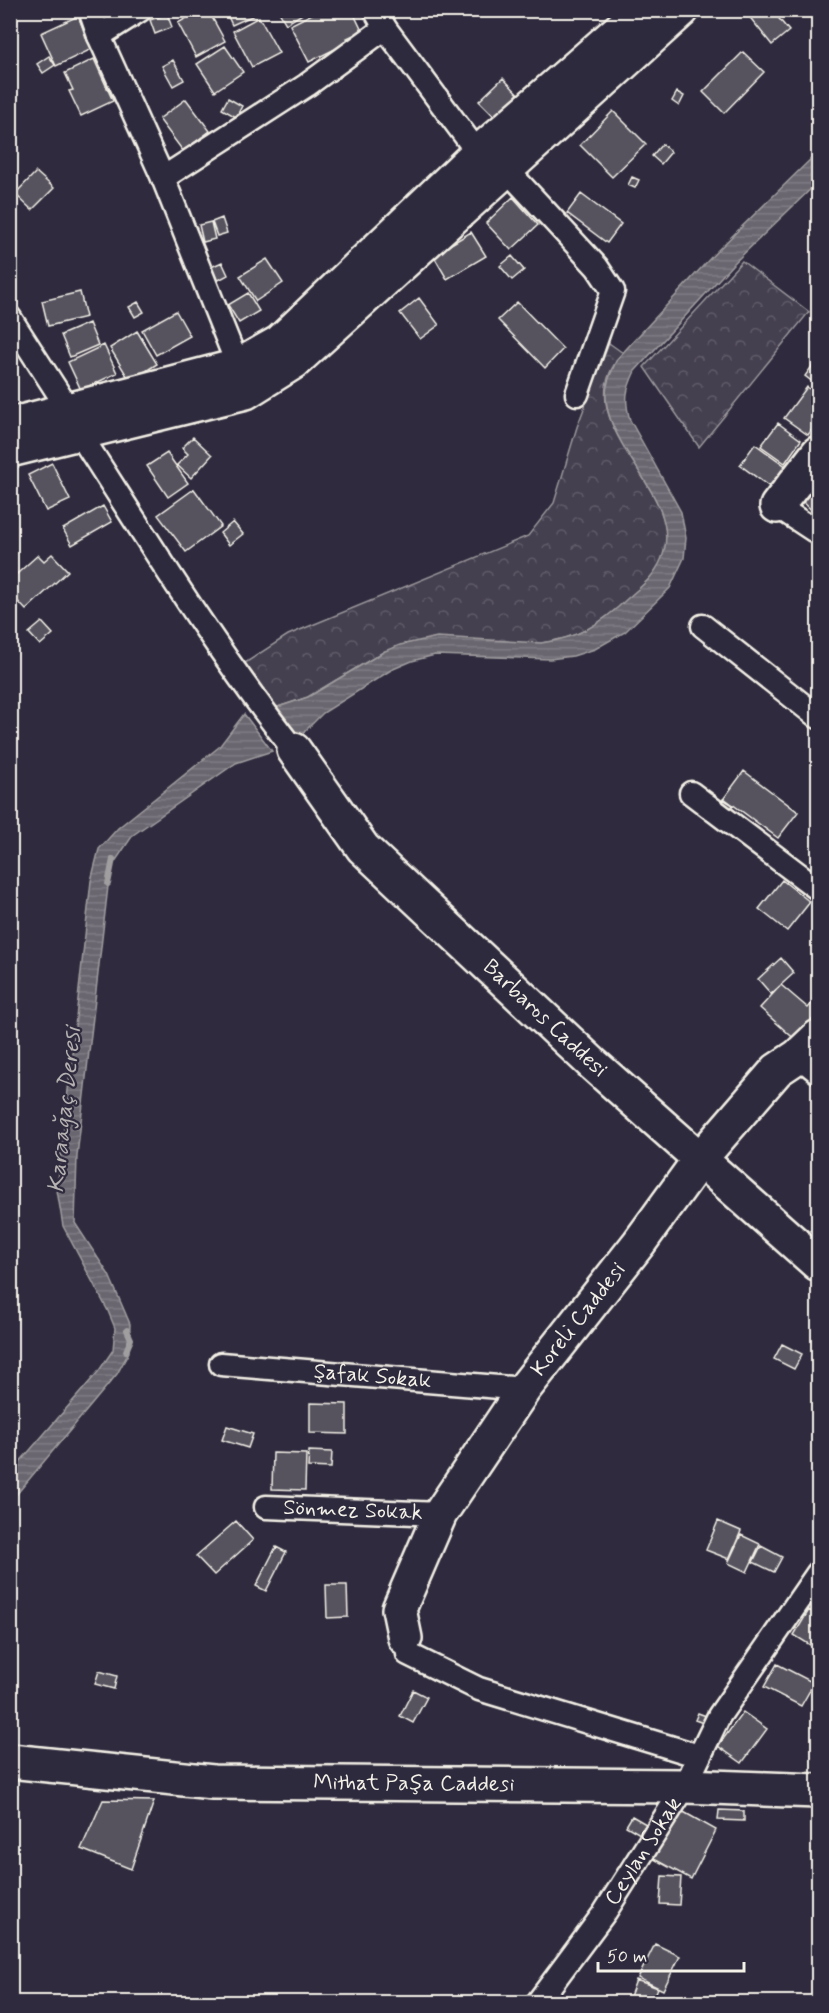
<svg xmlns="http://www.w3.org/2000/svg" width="829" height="2013" font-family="Mynerve,sans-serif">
<defs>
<pattern id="park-crowns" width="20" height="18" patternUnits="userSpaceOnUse" patternTransform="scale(1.5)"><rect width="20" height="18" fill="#454050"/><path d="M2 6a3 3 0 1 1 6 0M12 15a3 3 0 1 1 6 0" fill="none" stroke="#605c69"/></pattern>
<pattern id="water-rules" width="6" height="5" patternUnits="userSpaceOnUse" patternTransform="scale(1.5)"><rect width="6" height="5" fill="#6a6670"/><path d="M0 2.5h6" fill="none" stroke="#807c84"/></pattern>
</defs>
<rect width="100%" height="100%" fill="#2f2a3d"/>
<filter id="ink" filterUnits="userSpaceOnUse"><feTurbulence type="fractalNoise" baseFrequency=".0167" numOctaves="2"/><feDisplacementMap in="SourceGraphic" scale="12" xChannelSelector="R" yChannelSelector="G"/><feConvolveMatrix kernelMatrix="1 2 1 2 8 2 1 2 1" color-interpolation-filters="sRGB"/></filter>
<g filter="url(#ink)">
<path fill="url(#park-crowns)" stroke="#9c989c" stroke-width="1.5" d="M 742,261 L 809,312 L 699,447 L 644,367 Z
M 609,343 L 623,353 C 560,422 688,487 663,557 C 657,574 641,587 628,599 C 601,624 579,638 541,643 L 385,651 L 308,697 L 275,708 L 245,663 L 288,635 L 528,536 L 554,503 L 577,427 Z"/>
<path fill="url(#water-rules)" stroke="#a19ea0" stroke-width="1.5" d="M 818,152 L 818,182 L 732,265 L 635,371 C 626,390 624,399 630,420 L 681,512 L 686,538 L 684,558 L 670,588 L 625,632 L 595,649 L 573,656 L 550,659 L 435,655 L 412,661 L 391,670 L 323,713 L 298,738 L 275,708 L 308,697 L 385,651 L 400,645 L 437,637 L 541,643 C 579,638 601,624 628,598 C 635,592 642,586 648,580 C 689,534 650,491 625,449 C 616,433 607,417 606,398 C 605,384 612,371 617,359 L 716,252 Z
M 244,714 L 272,751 L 236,763 L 133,835 L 110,869 L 77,1156 L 75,1223 L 109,1275 L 130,1324 L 129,1352 L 117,1374 L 11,1501 L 11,1472 L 98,1372 L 113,1350 L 115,1328 L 108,1311 L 63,1226 L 57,1190 L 91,881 L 99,849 L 118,828 L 219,747 Z"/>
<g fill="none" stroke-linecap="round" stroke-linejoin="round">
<path stroke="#a19ea0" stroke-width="6" d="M 108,884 L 113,859
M 126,1351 L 131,1339 L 127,1330"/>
</g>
<path fill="#56525f" stroke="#f4f1e8" stroke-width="1.5" d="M 200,10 L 208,10 L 225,41 L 196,57 L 178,23 Z
M 225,10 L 260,10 L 261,12 L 232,25 Z
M 278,10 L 309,10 L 286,24 Z
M 320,10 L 352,10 L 362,31 L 347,38 L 349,42 L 309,62 L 290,25 Z
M 744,10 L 772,10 L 789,31 L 772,45 Z
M 167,14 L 172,27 L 155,34 L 150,20 Z
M 78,16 L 92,49 L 56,66 L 41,33 Z
M 259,17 L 279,53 L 252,67 L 233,31 Z
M 225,46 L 243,72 L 215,91 L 197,64 Z
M 743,52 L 764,72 L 724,113 L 703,92 Z
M 49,56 L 55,65 L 43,73 L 37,64 Z
M 94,59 L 113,101 L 81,116 L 69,91 L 73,90 L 65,73 Z
M 173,60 L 184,80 L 173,86 L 162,66 Z
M 503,78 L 522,98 L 498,120 L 479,101 Z
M 677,92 L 684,96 L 679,106 L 672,101 Z
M 228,98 L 242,106 L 236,117 L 222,109 Z
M 186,99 L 210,131 L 183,151 L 159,119 Z
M 613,111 L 646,144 L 612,177 L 580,145 Z
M 662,144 L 671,152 L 661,164 L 652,156 Z
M 36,172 L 54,188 L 32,210 L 15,194 Z
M 632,177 L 639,180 L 635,188 L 628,185 Z
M 581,194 L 621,224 L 607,243 L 567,213 Z
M 513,197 L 538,225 L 511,250 L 486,223 Z
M 222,218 L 227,233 L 217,236 L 212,222 Z
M 211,222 L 215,239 L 203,242 L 199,225 Z
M 471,232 L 486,256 L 447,279 L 433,255 Z
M 512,256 L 524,270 L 512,280 L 500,266 Z
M 267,259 L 283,283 L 256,301 L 240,276 Z
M 222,262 L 228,275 L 215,282 L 209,268 Z
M 80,292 L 86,317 L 48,326 L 42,301 Z
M 248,293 L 259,311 L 239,323 L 228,305 Z
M 419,298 L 439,325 L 420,339 L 400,313 Z
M 138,302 L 144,312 L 135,317 L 129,307 Z
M 517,302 L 563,349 L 545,368 L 498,320 Z
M 176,311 L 190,336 L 156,355 L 142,330 Z
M 89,323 L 98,345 L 70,357 L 61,335 Z
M 137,331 L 157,364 L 130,381 L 110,348 Z
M 104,345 L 117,373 L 81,390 L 68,362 Z
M 818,358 L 818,386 L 805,376 Z
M 807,387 L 818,395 L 818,421 L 808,435 L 784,418 Z
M 778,423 L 801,440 L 785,463 L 761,446 Z
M 193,437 L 212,455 L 191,478 L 177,465 L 188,454 L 182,448 Z
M 755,444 L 787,467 L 771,488 L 740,465 Z
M 167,453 L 188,483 L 168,497 L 147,466 Z
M 52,463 L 70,500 L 46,511 L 28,475 Z
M 818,484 L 818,516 L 803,502 Z
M 194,489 L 221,526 L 186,552 L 158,515 Z
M 103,506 L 112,522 L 72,545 L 63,529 Z
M 233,522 L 243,534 L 229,545 L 220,533 Z
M 52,554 L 68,571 L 26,610 L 10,593 L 10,580 L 38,555 L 44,561 Z
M 42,622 L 53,634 L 40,645 L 29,633 Z
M 744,771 L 798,812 L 778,838 L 724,798 Z
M 723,799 L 733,805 L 729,811 L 719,805 Z
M 782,880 L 810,902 L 787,931 L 759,909 Z
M 781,958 L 794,973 L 771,994 L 758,979 Z
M 781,985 L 808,1008 L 818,997 L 818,1024 L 800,1044 L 760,1008 Z
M 782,1344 L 802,1354 L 794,1369 L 774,1359 Z
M 310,1403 L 347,1404 L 347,1434 L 310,1433 Z
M 227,1426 L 253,1434 L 248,1448 L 222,1440 Z
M 309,1451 L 332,1452 L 331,1468 L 308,1467 Z
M 273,1453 L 306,1454 L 305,1490 L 272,1489 Z
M 236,1521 L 253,1540 L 214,1575 L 196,1556 Z
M 718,1521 L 741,1531 L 729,1559 L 706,1550 Z
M 741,1535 L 760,1544 L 747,1572 L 728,1563 Z
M 761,1546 L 782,1557 L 774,1572 L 753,1562 Z
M 276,1547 L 286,1552 L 266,1591 L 256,1586 Z
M 326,1585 L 347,1585 L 348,1617 L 327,1618 Z
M 809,1610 L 818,1615 L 818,1650 L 794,1635 Z
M 777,1664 L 814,1683 L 801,1706 L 764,1687 Z
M 99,1671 L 117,1676 L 114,1689 L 95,1684 Z
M 413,1690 L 427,1697 L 413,1723 L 400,1716 Z
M 743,1712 L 767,1729 L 742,1763 L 718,1746 Z
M 698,1713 L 709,1717 L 706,1724 L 695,1720 Z
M 103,1800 L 154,1801 L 131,1869 L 81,1849 Z
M 680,1810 L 716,1830 L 691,1879 L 654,1859 Z
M 719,1810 L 744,1811 L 744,1821 L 718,1820 Z
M 632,1816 L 646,1824 L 640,1834 L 626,1826 Z
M 662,1876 L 681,1877 L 679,1905 L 660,1904 Z
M 655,1944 L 680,1956 L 663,1990 L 638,1978 Z
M 636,1980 L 658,1988 L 652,2002 L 628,2002 Z"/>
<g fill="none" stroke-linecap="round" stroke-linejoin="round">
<g stroke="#f4f1e8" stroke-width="27">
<g id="street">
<path d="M 90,10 L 99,36 L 163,178 L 238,366"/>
<path d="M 375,10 L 385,28 L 478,153"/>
<path d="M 99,36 L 140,10"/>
<path d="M 507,170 L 597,267 L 613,291 L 577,394"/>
<path d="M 163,178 L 307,85 L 385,28"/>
<path d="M 10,318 L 69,410 L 79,433 C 148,540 215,650 294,750"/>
<path d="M 777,506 L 818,533"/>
<path d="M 703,626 L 818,717"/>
<path d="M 691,793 L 818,889"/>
<path d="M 798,1056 L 818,1072"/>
<path id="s1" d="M 221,1364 L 524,1389"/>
<path id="s2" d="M 266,1507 L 440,1514"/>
<path d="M 405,1638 L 408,1654 L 479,1689 L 699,1756"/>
<path id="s3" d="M 538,2002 L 605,1912 L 685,1786 L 719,1716 L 818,1573"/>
</g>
</g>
<g stroke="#f4f1e8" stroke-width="38">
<g id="secondary">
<path d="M 10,425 L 238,366 L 280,342 L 478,153 L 642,10"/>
<path d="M 10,450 L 246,392 L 294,362 L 682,10"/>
<path d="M 777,506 L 818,453"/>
<path id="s4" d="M 294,750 L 363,848 L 594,1065 L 818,1264"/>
<path id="s5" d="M 405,1638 L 399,1609 L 440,1514 L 524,1389 L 639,1243 L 700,1159 L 777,1070 L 798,1056 L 818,1037"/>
<path id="s6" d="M 10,1761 L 213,1782 L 685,1786 L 818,1791"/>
</g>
</g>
<use href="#street" stroke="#2f2a3d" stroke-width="22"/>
<use href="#secondary" stroke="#2f2a3d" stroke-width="33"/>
</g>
</g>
<g text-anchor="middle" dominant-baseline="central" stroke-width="4.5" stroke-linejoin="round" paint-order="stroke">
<g font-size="22" fill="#f4f1e8" stroke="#2f2a3d">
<text stroke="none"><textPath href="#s4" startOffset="369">Barbaros Caddesi</textPath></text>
<text stroke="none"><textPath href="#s5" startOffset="372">Koreli Caddesi</textPath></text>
<text stroke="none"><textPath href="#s1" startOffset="152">Şafak Sokak</textPath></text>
<text stroke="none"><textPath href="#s2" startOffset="87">Sönmez Sokak</textPath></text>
<text stroke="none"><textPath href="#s6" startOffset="405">Mithat Paşa Caddesi</textPath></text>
<text stroke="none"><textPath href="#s3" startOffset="184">Ceylan Sokak</textPath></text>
</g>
<g font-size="24" font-style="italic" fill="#b6b2b2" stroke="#2f2a3d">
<text transform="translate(65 1110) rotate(-84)">Karaağaç Deresi</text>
</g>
</g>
<rect width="829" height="2013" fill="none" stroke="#2f2a3d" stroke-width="36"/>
<rect x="18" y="18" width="793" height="1977" fill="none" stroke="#f4f1e8" stroke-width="2" filter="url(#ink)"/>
<path d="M598 1962v9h146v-9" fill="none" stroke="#f4f1e8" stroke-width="3"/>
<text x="607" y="1962" font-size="18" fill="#f4f1e8" stroke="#2f2a3d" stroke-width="4.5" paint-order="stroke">50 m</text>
</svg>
